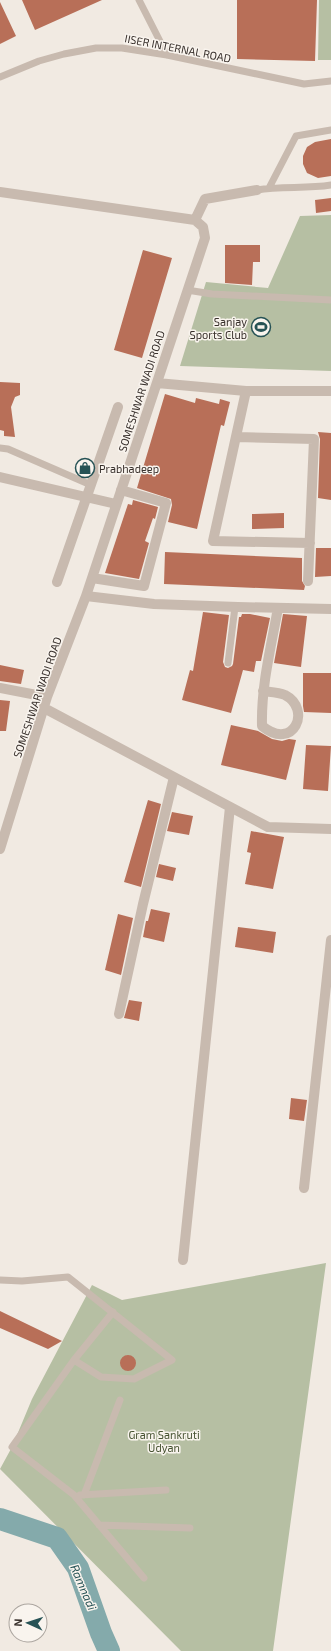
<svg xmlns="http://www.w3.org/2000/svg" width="331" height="1651" font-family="'Exo 2',sans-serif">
<rect width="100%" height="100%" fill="#f1eae2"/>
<path fill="#b6bfa3" d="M 319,0 L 331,0 L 331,60 L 318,60 Z
M 331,215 L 331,371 L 180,366 L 206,282 L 268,288 L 300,216 Z
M 326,1263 L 273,1651 L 181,1651 L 0,1469 L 12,1447 L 32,1399 L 92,1285 L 122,1300 Z"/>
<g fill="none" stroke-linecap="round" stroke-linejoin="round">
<path stroke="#84aaab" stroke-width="22" d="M 0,1519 L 57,1538 L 78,1568 L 101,1633 L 109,1651"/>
</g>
<path fill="#b86f58" d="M 22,0 L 102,0 L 35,30 Z
M 237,0 L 317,0 L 315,61 L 237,59 Z
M 0,2 L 16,36 L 0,44 Z
M 331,139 L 331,176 L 318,178 L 307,173 L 303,164 L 303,156 L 307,147 L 315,142 Z
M 331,198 L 331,211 L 316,213 L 315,200 Z
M 225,245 L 260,245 L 260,262 L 253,262 L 252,285 L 225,283 Z
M 143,250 L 172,258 L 142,358 L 114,350 Z
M 0,382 L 20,383 L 20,395 L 15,397 L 11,407 L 15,437 L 4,436 L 4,431 L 0,430 Z
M 165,394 L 195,403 L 196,398 L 219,404 L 220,399 L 230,402 L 224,426 L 221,425 L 197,529 L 168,522 L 172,505 L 171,499 L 137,488 Z
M 318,432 L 331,433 L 331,500 L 318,498 L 320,439 Z
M 133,500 L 158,507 L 155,519 L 153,518 L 145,541 L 149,543 L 139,579 L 105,573 L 128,504 L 132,505 Z
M 284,513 L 284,528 L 252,529 L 252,514 Z
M 316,548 L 331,548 L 331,576 L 315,577 Z
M 165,552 L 302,558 L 302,581 L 305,586 L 304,590 L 164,584 Z
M 203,612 L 229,615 L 223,662 L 225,667 L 228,668 L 232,666 L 233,664 L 239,617 L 241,617 L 242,614 L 250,614 L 270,618 L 261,661 L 256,661 L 254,672 L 243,670 L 231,713 L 182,700 L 190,670 L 193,671 Z
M 283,614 L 307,616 L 301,667 L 274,663 Z
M 0,665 L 24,670 L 21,684 L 0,681 Z
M 303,673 L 331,673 L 331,713 L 304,712 L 303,706 Z
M 0,700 L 10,701 L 6,731 L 0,731 Z
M 231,725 L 258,731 L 272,739 L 282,741 L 289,739 L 296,740 L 286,780 L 221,765 Z
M 306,745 L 331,746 L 328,791 L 303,789 Z
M 148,800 L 161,804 L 141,887 L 124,882 Z
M 172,812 L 193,816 L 189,835 L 167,831 Z
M 251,831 L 284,837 L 273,889 L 245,884 L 251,853 L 247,852 Z
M 159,864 L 176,868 L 173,881 L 156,877 Z
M 151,909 L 170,913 L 164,942 L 143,937 L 146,921 L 148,921 Z
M 118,914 L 133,918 L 121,975 L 105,970 Z
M 238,927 L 276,932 L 273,953 L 235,947 Z
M 129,1000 L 142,1002 L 139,1021 L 124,1018 Z
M 291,1098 L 307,1100 L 304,1121 L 289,1119 Z
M 0,1311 L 62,1341 L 48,1349 L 0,1328 Z
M120 1363a8 8 0 1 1 16 0a8 8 0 1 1-16 0Z"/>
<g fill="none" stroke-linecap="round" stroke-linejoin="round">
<path stroke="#c8baaf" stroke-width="7" d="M 139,0 L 167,55
M 0,77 L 39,61 L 64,54 L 96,48 L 122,48 L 167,55 L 304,84 L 331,81
M 269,188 L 296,136 L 331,130
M 257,190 C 282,186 307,189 331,185
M 187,290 L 212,294 L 331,300
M 0,448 L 8,449 L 91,485
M 228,663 L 235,607
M 0,1280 L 22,1281 L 68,1277 L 172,1360 L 134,1379 L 101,1377 L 74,1360 L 113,1312
M 74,1360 L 12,1447 L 74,1495 L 144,1578
M 80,1495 L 166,1490
M 84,1495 L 120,1400
M 99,1525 L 190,1528"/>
<path stroke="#c8baaf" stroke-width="10" d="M 0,192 L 195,220 L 203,227 L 205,238 L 86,596 L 47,697 L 0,849
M 195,220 L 205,199 L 257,190
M 157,383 L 246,391 L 331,391
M 246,391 L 213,541 L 310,543
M 236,437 L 314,439 L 308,581
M 0,477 L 116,504
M 92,578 L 144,586 L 166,503 L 121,490
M 57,582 L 118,407
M 86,596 L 154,604 L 238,607 L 331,609
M 0,688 L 47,697
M 263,691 C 270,692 278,692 285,695 C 312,709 294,752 262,726 C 261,686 271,647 278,608
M 44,708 L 268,827 L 331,829
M 119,1014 L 143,904 L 174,777
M 304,1188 L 331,940
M 183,1260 L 230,807"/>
</g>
<defs>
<g id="stadium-ring" transform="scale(1)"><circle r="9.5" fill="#f9f4ee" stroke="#265255" stroke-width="1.5"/><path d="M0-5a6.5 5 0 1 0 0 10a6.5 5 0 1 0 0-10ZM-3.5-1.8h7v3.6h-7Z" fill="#265255"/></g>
<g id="shop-ring" transform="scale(1)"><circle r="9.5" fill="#f9f4ee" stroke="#265255" stroke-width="1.5"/><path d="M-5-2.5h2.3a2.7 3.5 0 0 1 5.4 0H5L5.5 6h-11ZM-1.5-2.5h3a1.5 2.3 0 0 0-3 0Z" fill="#265255"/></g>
</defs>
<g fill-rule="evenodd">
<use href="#stadium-ring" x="261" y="327"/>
<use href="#shop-ring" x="85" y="468"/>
</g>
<g text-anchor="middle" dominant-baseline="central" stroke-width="3" stroke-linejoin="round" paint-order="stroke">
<g font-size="11" fill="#38302c" stroke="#f9f4ee">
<text transform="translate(178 48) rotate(11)">IISER INTERNAL ROAD</text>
<text transform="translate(141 391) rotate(-72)">SOMESHWAR WADI ROAD</text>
<text transform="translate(37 697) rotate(-71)">SOMESHWAR WADI ROAD</text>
</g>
<g font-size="11" fill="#38302c" stroke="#f9f4ee" text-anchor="end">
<text x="247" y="321">Sanjay<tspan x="247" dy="13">Sports Club</tspan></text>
<text x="99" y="468" text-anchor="start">Prabhadeep</text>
</g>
<g font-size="11" fill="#475332" stroke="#f9f4ee">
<text x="164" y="1434">Gram Sankruti<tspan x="164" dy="13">Udyan</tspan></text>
</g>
<g font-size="12" font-style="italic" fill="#265255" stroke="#f9f4ee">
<text transform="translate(84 1587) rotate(67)">Ramnadi</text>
</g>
</g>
<g transform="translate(28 1623) rotate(273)"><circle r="19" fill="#f9f4ee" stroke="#aca6a0"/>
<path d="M0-3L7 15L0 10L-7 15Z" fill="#265255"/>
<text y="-6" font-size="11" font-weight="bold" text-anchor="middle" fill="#38302c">N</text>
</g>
</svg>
